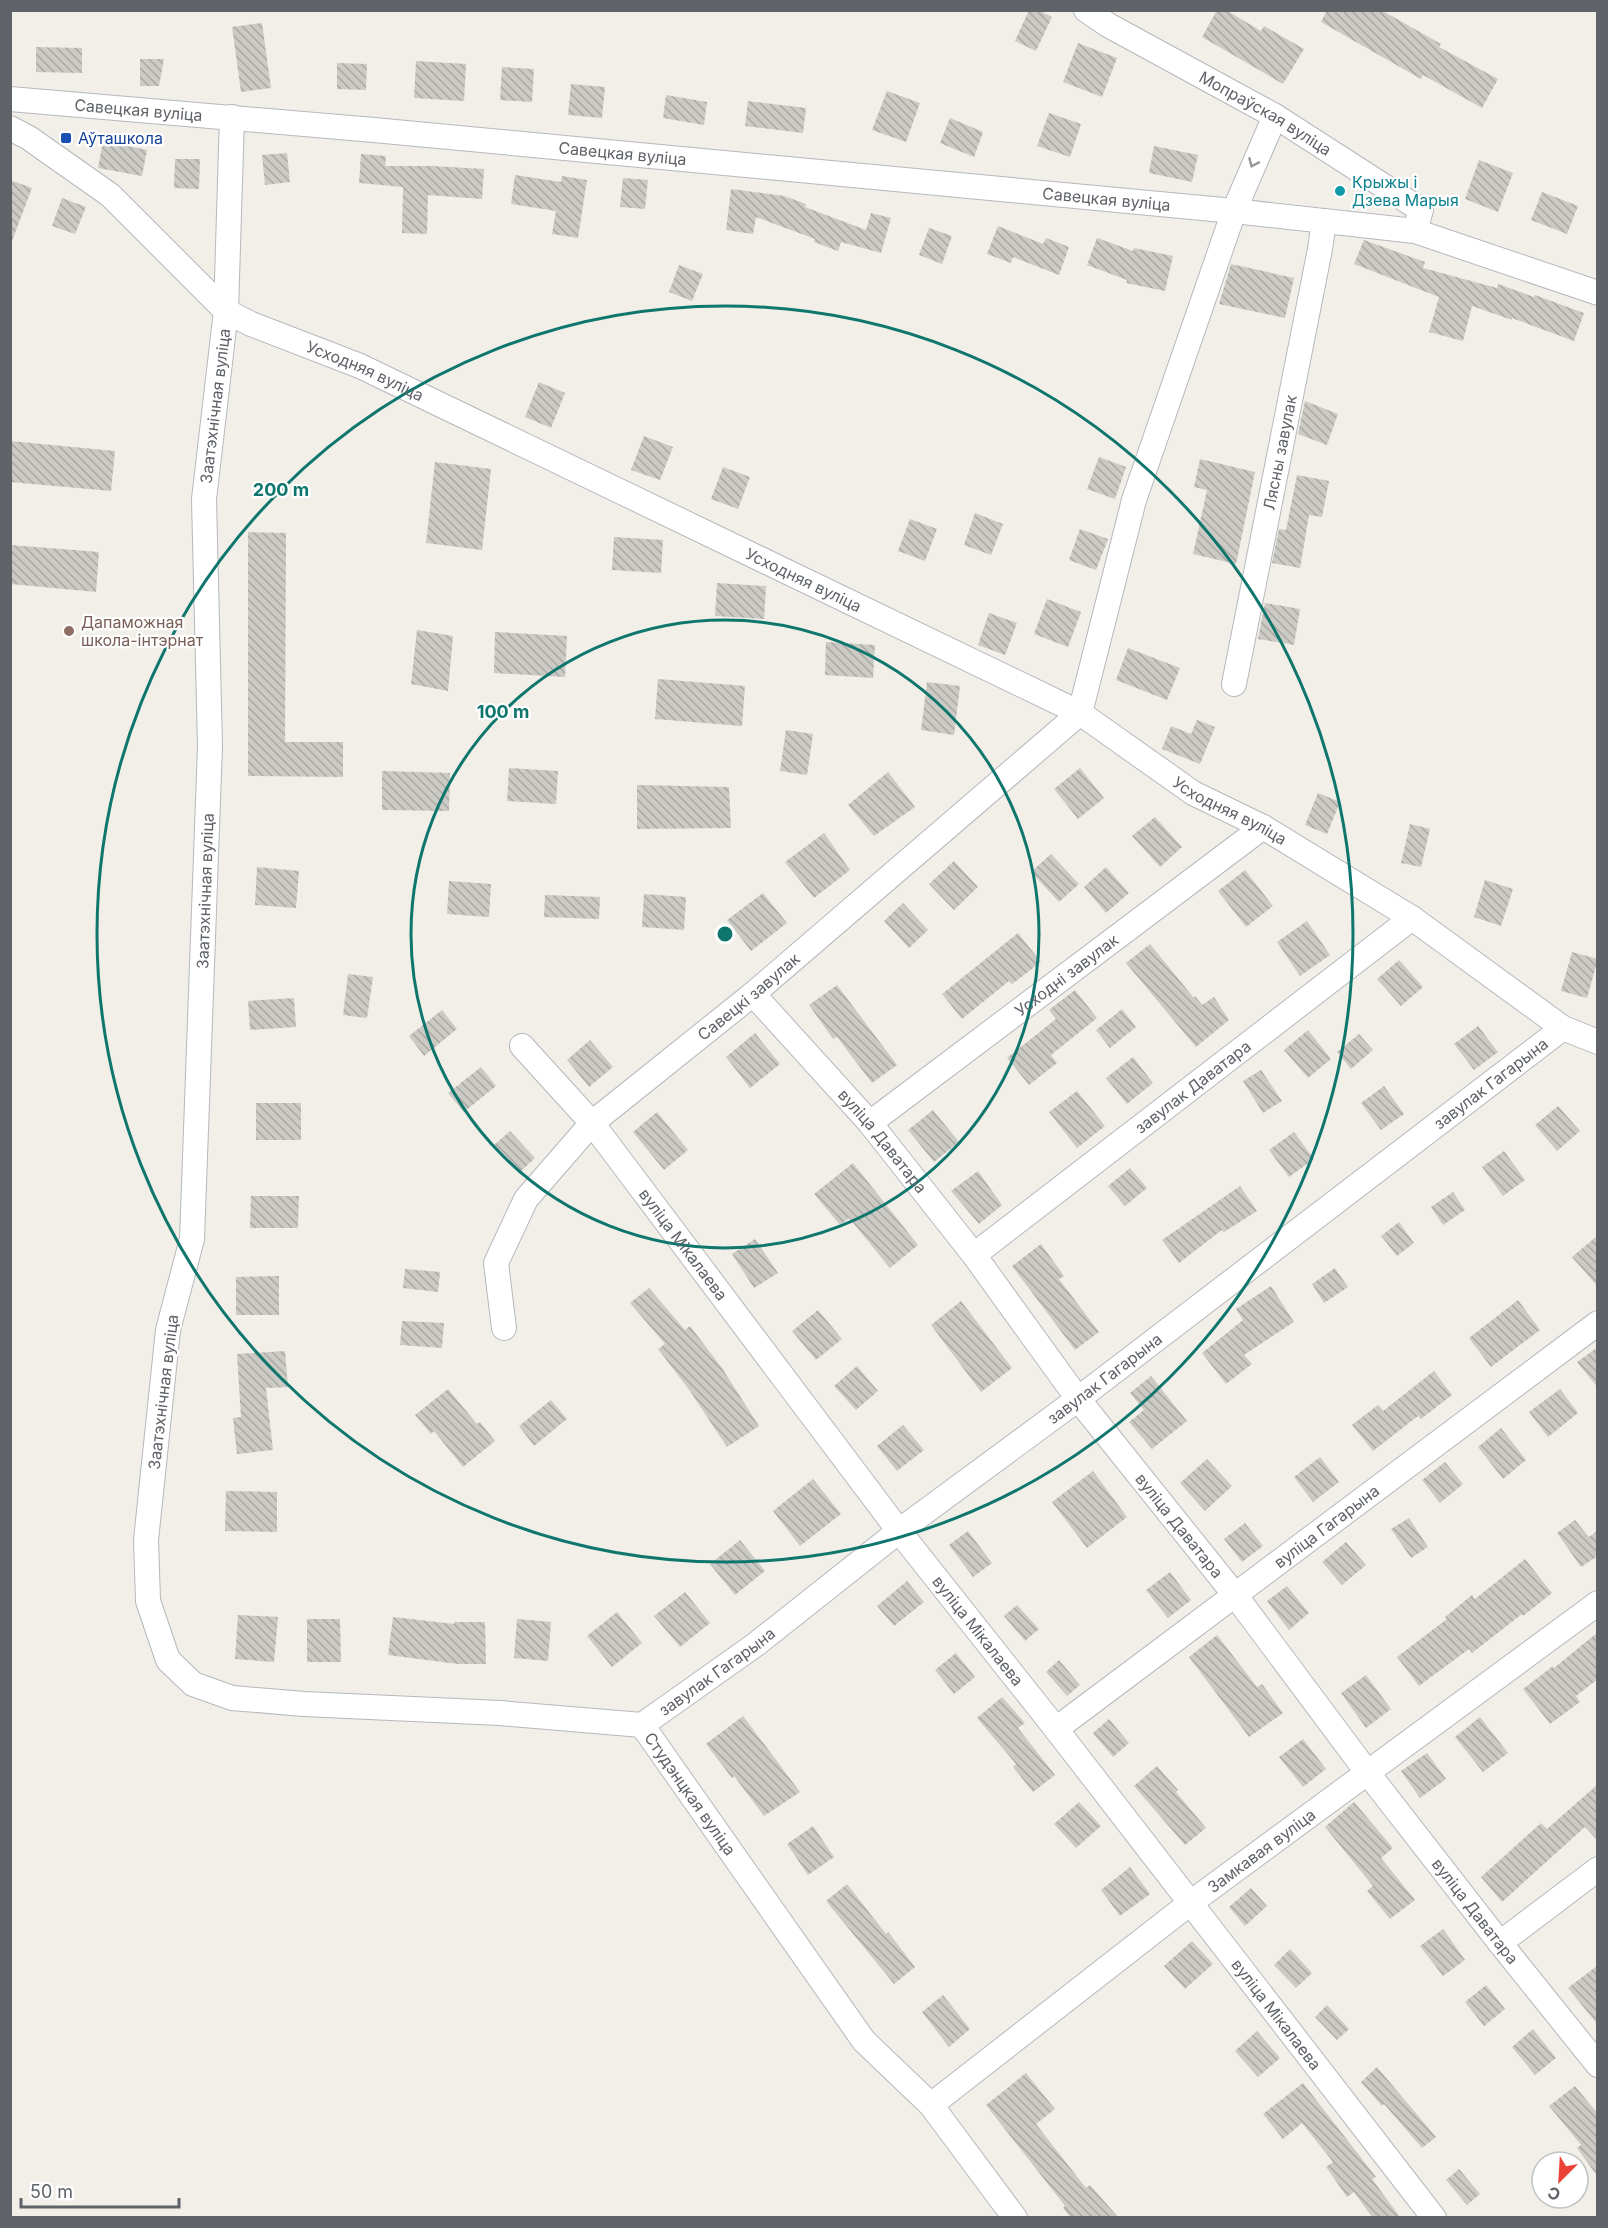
<svg xmlns="http://www.w3.org/2000/svg" width="1608" height="2228" font-family="Inter,sans-serif">
<defs>
<pattern id="building-back-hatch" width="6" height="6" patternUnits="userSpaceOnUse" patternTransform="scale(1.5)"><rect width="6" height="6" fill="#cccac5"/><path d="M-1 5l2 2M0 0l6 6M5-1l2 2" fill="none" stroke="#a9a8a4"/></pattern>
</defs>
<rect width="100%" height="100%" fill="#f1efe8"/>
<path fill="url(#building-back-hatch)" d="M 1029,10 L 1038,10 L 1052,17 L 1036,51 L 1015,41 Z
M 1217,10 L 1226,10 L 1261,31 L 1264,26 L 1304,49 L 1283,84 L 1202,37 Z
M 1327,10 L 1381,10 L 1441,44 L 1439,47 L 1498,79 L 1482,108 L 1423,75 L 1421,79 L 1321,22 Z
M 262,23 L 271,88 L 241,92 L 232,27 Z
M 1078,43 L 1117,58 L 1102,97 L 1063,82 Z
M 36,47 L 82,48 L 82,73 L 36,72 Z
M 140,59 L 164,59 L 159,86 L 140,86 Z
M 416,61 L 466,64 L 464,101 L 414,98 Z
M 337,63 L 367,64 L 366,90 L 337,89 Z
M 502,67 L 534,69 L 532,102 L 500,100 Z
M 571,84 L 605,87 L 602,118 L 568,115 Z
M 887,91 L 920,103 L 906,142 L 872,130 Z
M 666,95 L 707,102 L 704,125 L 663,118 Z
M 748,101 L 806,108 L 803,133 L 745,126 Z
M 1049,113 L 1081,124 L 1070,157 L 1037,146 Z
M 950,118 L 983,132 L 974,157 L 940,143 Z
M 103,141 L 147,150 L 142,176 L 98,168 Z
M 1154,146 L 1198,155 L 1192,182 L 1149,173 Z
M 287,153 L 290,182 L 265,185 L 262,155 Z
M 361,154 L 386,156 L 385,166 L 432,166 L 484,169 L 482,199 L 428,195 L 427,234 L 402,233 L 403,187 L 359,183 Z
M 175,159 L 200,159 L 199,189 L 174,188 Z
M 1479,160 L 1513,173 L 1498,212 L 1465,199 Z
M 515,175 L 561,182 L 562,176 L 587,180 L 578,238 L 552,234 L 556,211 L 511,204 Z
M 623,178 L 648,180 L 645,209 L 620,207 Z
M 10,180 L 32,188 L 12,241 L 10,241 Z
M 731,189 L 784,196 L 806,204 L 805,207 L 866,230 L 871,213 L 891,218 L 881,253 L 841,242 L 838,251 L 814,242 L 815,239 L 756,217 L 753,234 L 726,230 Z
M 1542,192 L 1578,206 L 1567,234 L 1531,220 Z
M 62,198 L 86,207 L 75,234 L 52,226 Z
M 998,226 L 1043,244 L 1046,238 L 1069,247 L 1059,275 L 1013,257 L 1011,263 L 987,254 Z
M 929,228 L 952,236 L 942,264 L 919,255 Z
M 1097,238 L 1133,251 L 1134,248 L 1173,256 L 1165,291 L 1126,283 L 1127,280 L 1087,265 Z
M 1364,240 L 1425,262 L 1423,268 L 1497,288 L 1498,284 L 1534,297 L 1535,295 L 1584,313 L 1574,341 L 1512,318 L 1512,320 L 1472,306 L 1463,341 L 1429,332 L 1439,297 L 1354,264 Z
M 1231,264 L 1294,278 L 1285,318 L 1219,304 Z
M 679,265 L 703,274 L 692,301 L 669,292 Z
M 539,382 L 565,393 L 551,428 L 525,417 Z
M 1305,401 L 1338,414 L 1327,445 L 1298,434 Z
M 644,436 L 673,447 L 660,480 L 631,470 Z
M 10,441 L 115,451 L 111,491 L 10,482 Z
M 1099,457 L 1126,467 L 1115,499 L 1087,489 Z
M 1200,459 L 1255,472 L 1236,564 L 1193,554 L 1207,490 L 1194,487 Z
M 435,462 L 491,469 L 482,550 L 426,543 Z
M 723,467 L 750,477 L 738,509 L 711,499 Z
M 1297,475 L 1329,481 L 1322,517 L 1309,515 L 1300,568 L 1272,563 L 1279,529 L 1286,530 Z
M 975,513 L 1003,524 L 991,555 L 964,545 Z
M 910,519 L 937,529 L 925,561 L 898,551 Z
M 1080,529 L 1108,539 L 1096,570 L 1069,560 Z
M 248,532 L 286,533 L 285,742 L 343,742 L 343,777 L 248,776 Z
M 614,537 L 663,540 L 661,573 L 612,570 Z
M 10,545 L 99,552 L 96,592 L 10,584 Z
M 717,583 L 766,586 L 764,619 L 715,616 Z
M 1047,599 L 1081,612 L 1068,647 L 1034,634 Z
M 1265,603 L 1300,609 L 1294,645 L 1258,639 Z
M 989,613 L 1017,623 L 1005,655 L 978,645 Z
M 417,630 L 453,636 L 448,691 L 411,684 Z
M 495,632 L 567,636 L 565,677 L 494,673 Z
M 826,642 L 875,645 L 873,678 L 825,675 Z
M 1128,648 L 1180,668 L 1167,700 L 1116,680 Z
M 658,679 L 745,686 L 742,726 L 655,719 Z
M 927,682 L 960,686 L 954,735 L 921,730 Z
M 1197,720 L 1215,727 L 1200,764 L 1162,749 L 1171,726 L 1191,734 Z
M 786,730 L 813,734 L 807,775 L 780,771 Z
M 509,768 L 558,771 L 556,804 L 507,801 Z
M 1080,768 L 1104,798 L 1078,819 L 1054,789 Z
M 382,771 L 450,773 L 449,811 L 382,810 Z
M 888,772 L 915,807 L 874,836 L 848,805 Z
M 637,785 L 729,787 L 731,828 L 637,829 Z
M 1318,793 L 1340,802 L 1327,834 L 1305,825 Z
M 1155,817 L 1182,847 L 1160,867 L 1132,836 Z
M 1410,824 L 1430,829 L 1421,867 L 1401,863 Z
M 824,833 L 850,870 L 814,898 L 785,862 Z
M 1051,854 L 1079,884 L 1059,902 L 1031,872 Z
M 954,861 L 978,887 L 954,910 L 929,884 Z
M 257,867 L 299,871 L 296,908 L 255,905 Z
M 1106,867 L 1129,893 L 1106,913 L 1084,887 Z
M 1245,870 L 1273,906 L 1246,927 L 1218,891 Z
M 1485,880 L 1513,889 L 1501,926 L 1474,917 Z
M 449,881 L 491,884 L 489,917 L 447,914 Z
M 763,893 L 787,923 L 751,951 L 727,920 Z
M 644,894 L 686,897 L 684,930 L 642,927 Z
M 545,895 L 600,897 L 599,919 L 544,917 Z
M 903,903 L 928,930 L 909,948 L 884,921 Z
M 1307,921 L 1330,955 L 1300,976 L 1277,942 Z
M 1018,933 L 1041,962 L 1012,984 L 1009,981 L 962,1019 L 942,994 Z
M 1150,944 L 1194,998 L 1195,996 L 1202,1005 L 1214,997 L 1229,1020 L 1196,1047 L 1126,963 Z
M 1572,952 L 1598,959 L 1587,998 L 1561,991 Z
M 1399,960 L 1423,987 L 1401,1006 L 1377,979 Z
M 348,974 L 373,977 L 367,1018 L 343,1015 Z
M 837,985 L 897,1065 L 872,1083 L 837,1037 L 833,1039 L 809,1005 Z
M 1075,990 L 1097,1018 L 1051,1055 L 1057,1063 L 1029,1085 L 1007,1058 L 1056,1019 L 1049,1010 Z
M 294,998 L 296,1027 L 250,1030 L 248,1001 Z
M 1122,1009 L 1136,1027 L 1110,1048 L 1096,1030 Z
M 442,1010 L 457,1029 L 424,1056 L 409,1036 Z
M 1478,1026 L 1498,1052 L 1474,1070 L 1454,1044 Z
M 1308,1030 L 1331,1059 L 1308,1078 L 1284,1050 Z
M 755,1033 L 780,1064 L 750,1088 L 726,1057 Z
M 1359,1034 L 1373,1050 L 1351,1069 L 1337,1052 Z
M 590,1040 L 613,1067 L 589,1087 L 567,1060 Z
M 1133,1057 L 1153,1083 L 1127,1104 L 1106,1078 Z
M 481,1067 L 496,1086 L 464,1112 L 448,1093 Z
M 1261,1070 L 1282,1101 L 1263,1113 L 1243,1081 Z
M 1384,1086 L 1404,1114 L 1381,1130 L 1361,1103 Z
M 1077,1091 L 1105,1126 L 1077,1148 L 1049,1112 Z
M 256,1103 L 301,1103 L 301,1140 L 256,1140 Z
M 1558,1106 L 1580,1131 L 1557,1151 L 1535,1125 Z
M 933,1110 L 959,1142 L 934,1162 L 908,1130 Z
M 657,1112 L 688,1150 L 664,1170 L 633,1132 Z
M 510,1131 L 535,1158 L 519,1173 L 494,1145 Z
M 1294,1132 L 1314,1159 L 1289,1177 L 1269,1150 Z
M 1504,1151 L 1525,1180 L 1503,1196 L 1482,1167 Z
M 853,1163 L 918,1245 L 890,1268 L 849,1218 L 840,1225 L 814,1194 Z
M 1130,1168 L 1147,1188 L 1125,1206 L 1108,1186 Z
M 978,1171 L 1002,1205 L 979,1224 L 951,1191 Z
M 1240,1186 L 1257,1211 L 1224,1232 L 1222,1230 L 1179,1263 L 1162,1240 Z
M 1453,1192 L 1465,1210 L 1443,1225 L 1431,1207 Z
M 251,1196 L 299,1196 L 298,1228 L 250,1228 Z
M 1399,1222 L 1414,1243 L 1397,1256 L 1381,1236 Z
M 1598,1235 L 1598,1287 L 1572,1257 Z
M 755,1239 L 778,1273 L 754,1288 L 732,1254 Z
M 1041,1244 L 1064,1276 L 1059,1279 L 1099,1332 L 1075,1350 L 1012,1266 Z
M 1335,1268 L 1348,1287 L 1324,1303 L 1312,1284 Z
M 405,1269 L 440,1272 L 438,1292 L 403,1288 Z
M 279,1276 L 279,1315 L 236,1315 L 236,1277 Z
M 1271,1286 L 1294,1322 L 1244,1355 L 1252,1364 L 1226,1384 L 1202,1353 L 1243,1320 L 1236,1309 Z
M 649,1288 L 685,1330 L 690,1326 L 722,1368 L 759,1426 L 727,1447 L 690,1391 L 658,1349 L 665,1344 L 630,1303 Z
M 1518,1300 L 1540,1330 L 1491,1367 L 1469,1338 Z
M 961,1301 L 1012,1368 L 981,1392 L 931,1325 Z
M 818,1310 L 842,1339 L 816,1360 L 792,1331 Z
M 402,1321 L 444,1323 L 442,1348 L 400,1345 Z
M 1598,1347 L 1598,1388 L 1577,1362 Z
M 285,1351 L 288,1387 L 266,1388 L 273,1450 L 237,1454 L 233,1418 L 241,1417 L 237,1354 Z
M 857,1366 L 878,1391 L 856,1410 L 834,1386 Z
M 1434,1371 L 1452,1395 L 1421,1419 L 1418,1416 L 1373,1451 L 1352,1425 L 1378,1405 L 1383,1411 Z
M 1151,1376 L 1187,1421 L 1152,1449 L 1129,1422 L 1144,1410 L 1130,1393 Z
M 448,1389 L 477,1424 L 480,1422 L 495,1441 L 463,1467 L 434,1431 L 431,1434 L 415,1415 Z
M 1560,1389 L 1578,1413 L 1548,1437 L 1529,1412 Z
M 551,1400 L 567,1419 L 534,1446 L 519,1426 Z
M 903,1425 L 924,1450 L 897,1471 L 877,1446 Z
M 1501,1428 L 1526,1460 L 1503,1479 L 1478,1447 Z
M 1320,1457 L 1339,1482 L 1313,1502 L 1294,1477 Z
M 1207,1459 L 1232,1486 L 1205,1511 L 1180,1483 Z
M 1445,1462 L 1463,1484 L 1440,1503 L 1422,1480 Z
M 1093,1471 L 1127,1517 L 1087,1548 L 1052,1502 Z
M 813,1479 L 841,1514 L 800,1546 L 773,1511 Z
M 226,1491 L 277,1492 L 277,1532 L 225,1531 Z
M 1409,1518 L 1428,1547 L 1411,1558 L 1391,1529 Z
M 1575,1520 L 1589,1537 L 1598,1530 L 1598,1556 L 1581,1567 L 1557,1533 Z
M 1245,1523 L 1263,1546 L 1242,1562 L 1224,1539 Z
M 968,1531 L 992,1563 L 973,1577 L 949,1545 Z
M 740,1540 L 765,1571 L 735,1595 L 710,1564 Z
M 1346,1542 L 1366,1565 L 1342,1585 L 1322,1562 Z
M 1525,1559 L 1552,1593 L 1523,1616 L 1522,1614 L 1472,1653 L 1469,1649 L 1419,1686 L 1397,1657 L 1447,1619 L 1445,1617 L 1472,1595 L 1475,1599 Z
M 1170,1572 L 1191,1600 L 1168,1618 L 1146,1590 Z
M 907,1581 L 924,1602 L 894,1626 L 877,1606 Z
M 1287,1586 L 1309,1613 L 1289,1630 L 1267,1601 Z
M 685,1592 L 710,1623 L 680,1647 L 654,1616 Z
M 1017,1605 L 1039,1629 L 1025,1641 L 1004,1616 Z
M 617,1612 L 642,1643 L 612,1667 L 587,1636 Z
M 238,1615 L 278,1617 L 274,1662 L 235,1659 Z
M 393,1617 L 454,1624 L 454,1622 L 485,1622 L 486,1664 L 458,1664 L 388,1655 Z
M 307,1619 L 340,1619 L 341,1662 L 307,1662 Z
M 517,1619 L 551,1622 L 548,1661 L 514,1658 Z
M 1598,1632 L 1598,1679 L 1576,1696 L 1580,1702 L 1550,1724 L 1523,1689 L 1553,1666 L 1554,1668 Z
M 1217,1635 L 1257,1687 L 1262,1684 L 1283,1713 L 1249,1737 L 1189,1657 Z
M 956,1653 L 975,1677 L 954,1694 L 935,1670 Z
M 1059,1660 L 1080,1685 L 1067,1696 L 1046,1672 Z
M 1366,1675 L 1391,1709 L 1366,1728 L 1341,1693 Z
M 1002,1697 L 1025,1723 L 1018,1728 L 1055,1775 L 1033,1792 L 1013,1767 L 1016,1764 L 977,1718 Z
M 743,1716 L 800,1792 L 764,1816 L 734,1776 L 732,1778 L 706,1744 Z
M 1480,1717 L 1508,1753 L 1483,1772 L 1455,1737 Z
M 1109,1719 L 1129,1743 L 1113,1757 L 1093,1733 Z
M 1303,1739 L 1326,1769 L 1303,1787 L 1279,1757 Z
M 1427,1753 L 1446,1779 L 1420,1798 L 1401,1771 Z
M 1157,1766 L 1178,1790 L 1176,1792 L 1206,1828 L 1185,1845 L 1134,1786 Z
M 1598,1784 L 1598,1841 L 1585,1827 L 1502,1902 L 1481,1877 L 1541,1823 L 1547,1829 Z
M 1079,1802 L 1101,1826 L 1076,1848 L 1054,1824 Z
M 1354,1802 L 1393,1848 L 1381,1858 L 1415,1900 L 1390,1919 L 1367,1891 L 1373,1886 L 1325,1827 Z
M 813,1826 L 834,1857 L 808,1875 L 787,1844 Z
M 1130,1867 L 1150,1894 L 1120,1916 L 1101,1890 Z
M 847,1884 L 886,1934 L 888,1932 L 915,1967 L 894,1984 L 826,1901 Z
M 1251,1888 L 1267,1906 L 1245,1926 L 1229,1907 Z
M 1443,1929 L 1465,1960 L 1443,1976 L 1420,1946 Z
M 1192,1941 L 1213,1964 L 1185,1989 L 1164,1966 Z
M 1290,1949 L 1312,1973 L 1296,1988 L 1274,1965 Z
M 1598,1965 L 1598,2025 L 1568,1988 Z
M 1486,1985 L 1505,2009 L 1484,2026 L 1465,2002 Z
M 943,1995 L 970,2029 L 949,2047 L 922,2012 Z
M 1327,2005 L 1349,2029 L 1337,2040 L 1315,2017 Z
M 1533,2029 L 1556,2058 L 1535,2075 L 1512,2047 Z
M 1257,2031 L 1280,2058 L 1258,2077 L 1235,2051 Z
M 1377,2067 L 1436,2137 L 1422,2148 L 1384,2104 L 1382,2106 L 1361,2082 Z
M 1026,2073 L 1055,2109 L 1036,2124 L 1086,2188 L 1090,2185 L 1118,2217 L 1070,2217 L 1063,2208 L 1065,2206 L 986,2105 Z
M 1303,2083 L 1376,2177 L 1372,2179 L 1400,2217 L 1372,2217 L 1354,2192 L 1347,2197 L 1326,2167 L 1333,2162 L 1302,2123 L 1283,2139 L 1263,2114 Z
M 1575,2086 L 1598,2114 L 1598,2177 L 1577,2148 L 1581,2145 L 1549,2106 Z
M 1459,2169 L 1480,2194 L 1467,2205 L 1446,2180 Z"/>
<g fill="none" stroke-linecap="round" stroke-linejoin="round">
<g stroke="#b5b8bc" stroke-width="26">
<g id="minor">
<path id="s1" d="M 1086,10 L 1108,25 L 1275,116 L 1421,210 L 1415,231"/>
<path id="s2" d="M 10,99 L 374,130 L 1234,211 L 1415,231 L 1598,293"/>
<path d="M 232,117 L 226,311 L 204,499 L 210,746 L 192,1239 L 168,1330 L 146,1540 L 148,1601 L 168,1660 L 193,1684 L 232,1698 L 304,1704 L 500,1713 L 642,1725"/>
<path id="s3" d="M 10,128 L 29,138 L 110,195 L 226,311 L 251,324 L 360,366 L 1080,713 L 1193,793 L 1263,827 L 1412,918 L 1563,1028 L 1598,1042"/>
<path id="s4" d="M 1234,684 L 1320,249 L 1324,221"/>
<path id="s5" d="M 753,994 L 870,1123 L 974,1255 L 1078,1399 L 1235,1595 L 1367,1772 L 1500,1943 L 1598,2065"/>
<path id="s6" d="M 522,1046 L 592,1123 L 899,1531 L 1056,1729 L 1434,2218"/>
<path id="s7" d="M 870,1123 L 1263,827"/>
<path id="s8" d="M 974,1255 L 1412,918"/>
<path id="s9" d="M 504,1328 L 496,1263 L 526,1199 L 592,1123 L 753,994 L 1080,713 L 1134,500 L 1234,211 L 1275,116"/>
<path id="s10" d="M 642,1725 L 755,1645 L 899,1531 L 1078,1399 L 1563,1028"/>
<path id="s11" d="M 642,1725 L 864,2041 L 931,2105 L 1015,2218"/>
<path id="s12" d="M 1056,1729 L 1598,1323"/>
<path d="M 1500,1943 L 1598,1869"/>
<path id="s13" d="M 931,2105 L 1189,1904 L 1598,1603"/>
</g>
</g>
<use href="#minor" stroke="#fff" stroke-width="24"/>
</g>
<defs><path id="oneway-chevron" d="M-2-3.5L2.5 0L-2 3.5" fill="none" stroke-width="1.6" stroke-linecap="round" stroke-linejoin="round" transform="scale(1.5)"/></defs>
<use stroke="#979a9d" href="#oneway-chevron" transform="translate(1253 163) rotate(114)"/>
<g fill="none" stroke="#0f766e" stroke-width="3">
<circle cx="725" cy="934" r="314"/>
<circle cx="725" cy="934" r="628"/>
</g>
<rect fill="#1a4fb4" stroke="#fff" stroke-width="2" x="60" y="132" width="12" height="12" rx="3"/>
<circle fill="#0f9aa8" stroke="#fff" stroke-width="2" cx="1340" cy="191" r="6"/>
<circle fill="#8d6e63" stroke="#fff" stroke-width="2" cx="69" cy="631" r="6"/>
<g text-anchor="middle" dominant-baseline="central" stroke-width="4.5" stroke-linejoin="round" paint-order="stroke">
<g font-size="16" fill="#5f6368" stroke="#fff">
<text stroke="none"><textPath href="#s2" startOffset="129">Савецкая вуліца</textPath></text>
<text stroke="none"><textPath href="#s1" startOffset="207">Мопраўская вуліца</textPath></text>
<text stroke="none"><textPath href="#s2" startOffset="615">Савецкая вуліца</textPath></text>
<text stroke="none"><textPath href="#s2" startOffset="1101">Савецкая вуліца</textPath></text>
<text stroke="none"><textPath href="#s3" startOffset="436">Усходняя вуліца</textPath></text>
<text transform="translate(215 406) rotate(-83)">Заатэхнічная вуліца</text>
<text stroke="none"><textPath href="#s4" startOffset="236">Лясны завулак</textPath></text>
<text stroke="none"><textPath href="#s3" startOffset="922">Усходняя вуліца</textPath></text>
<text stroke="none"><textPath href="#s3" startOffset="1408">Усходняя вуліца</textPath></text>
<text transform="translate(205 891) rotate(-88)">Заатэхнічная вуліца</text>
<text stroke="none"><textPath href="#s7" startOffset="246">Усходні завулак</textPath></text>
<text stroke="none"><textPath href="#s9" startOffset="438">Савецкі завулак</textPath></text>
<text stroke="none"><textPath href="#s10" startOffset="1064">завулак Гагарына</textPath></text>
<text stroke="none"><textPath href="#s8" startOffset="276">завулак Даватара</textPath></text>
<text stroke="none"><textPath href="#s5" startOffset="196">вуліца Даватара</textPath></text>
<text stroke="none"><textPath href="#s6" startOffset="256">вуліца Мікалаева</textPath></text>
<text stroke="none"><textPath href="#s10" startOffset="578">завулак Гагарына</textPath></text>
<text transform="translate(163 1392) rotate(-83)">Заатэхнічная вуліца</text>
<text stroke="none"><textPath href="#s5" startOffset="682">вуліца Даватара</textPath></text>
<text stroke="none"><textPath href="#s12" startOffset="338">вуліца Гагарына</textPath></text>
<text stroke="none"><textPath href="#s6" startOffset="742">вуліца Мікалаева</textPath></text>
<text stroke="none"><textPath href="#s10" startOffset="92">завулак Гагарына</textPath></text>
<text stroke="none"><textPath href="#s11" startOffset="84">Студэнцкая вуліца</textPath></text>
<text stroke="none"><textPath href="#s13" startOffset="417">Замкавая вуліца</textPath></text>
<text stroke="none"><textPath href="#s5" startOffset="1168">вуліца Даватара</textPath></text>
<text stroke="none"><textPath href="#s6" startOffset="1228">вуліца Мікалаева</textPath></text>
</g>
<g font-size="16" fill="#164399" stroke="#fff" text-anchor="start">
<text x="78" y="138">Аўташкола</text>
</g>
<g font-size="16" fill="#0d838f" stroke="#fff" text-anchor="start">
<text x="1352" y="182">Крыжы і<tspan x="1352" dy="18">Дзева Марыя</tspan></text>
</g>
<g font-size="16" fill="#785e54" stroke="#fff" text-anchor="start">
<text x="81" y="622">Дапаможная<tspan x="81" dy="18">школа-інтэрнат</tspan></text>
</g>
</g>
<circle cx="725" cy="934" r="9" fill="#0f766e" stroke="#fff" stroke-width="3"/>
<g font-size="18" text-anchor="middle" font-weight="bold" fill="#0f766e" stroke="#fff" stroke-width="4.5" stroke-linejoin="round" paint-order="stroke">
<text x="281" y="496">200 m</text>
<text x="503" y="718">100 m</text>
</g>
<rect width="1608" height="2228" fill="none" stroke="#5f6368" stroke-width="24"/>
<g transform="translate(1560 2180) rotate(204)"><circle r="28" fill="#ffffff" stroke="#bfc1c3" stroke-width="1.5"/>
<path d="M0-4.5L10 22L0 15L-10 22Z" fill="#ea4335"/>
<text y="-9" font-size="16" font-weight="bold" text-anchor="middle" fill="#5f6368">С</text>
</g>
<path d="M21 2198v9h158v-9" fill="none" stroke="#5f6368" stroke-width="3"/>
<text x="30" y="2198" font-size="18" fill="#5f6368" stroke="#ffffff" stroke-width="4.5" paint-order="stroke">50 m</text>
</svg>
